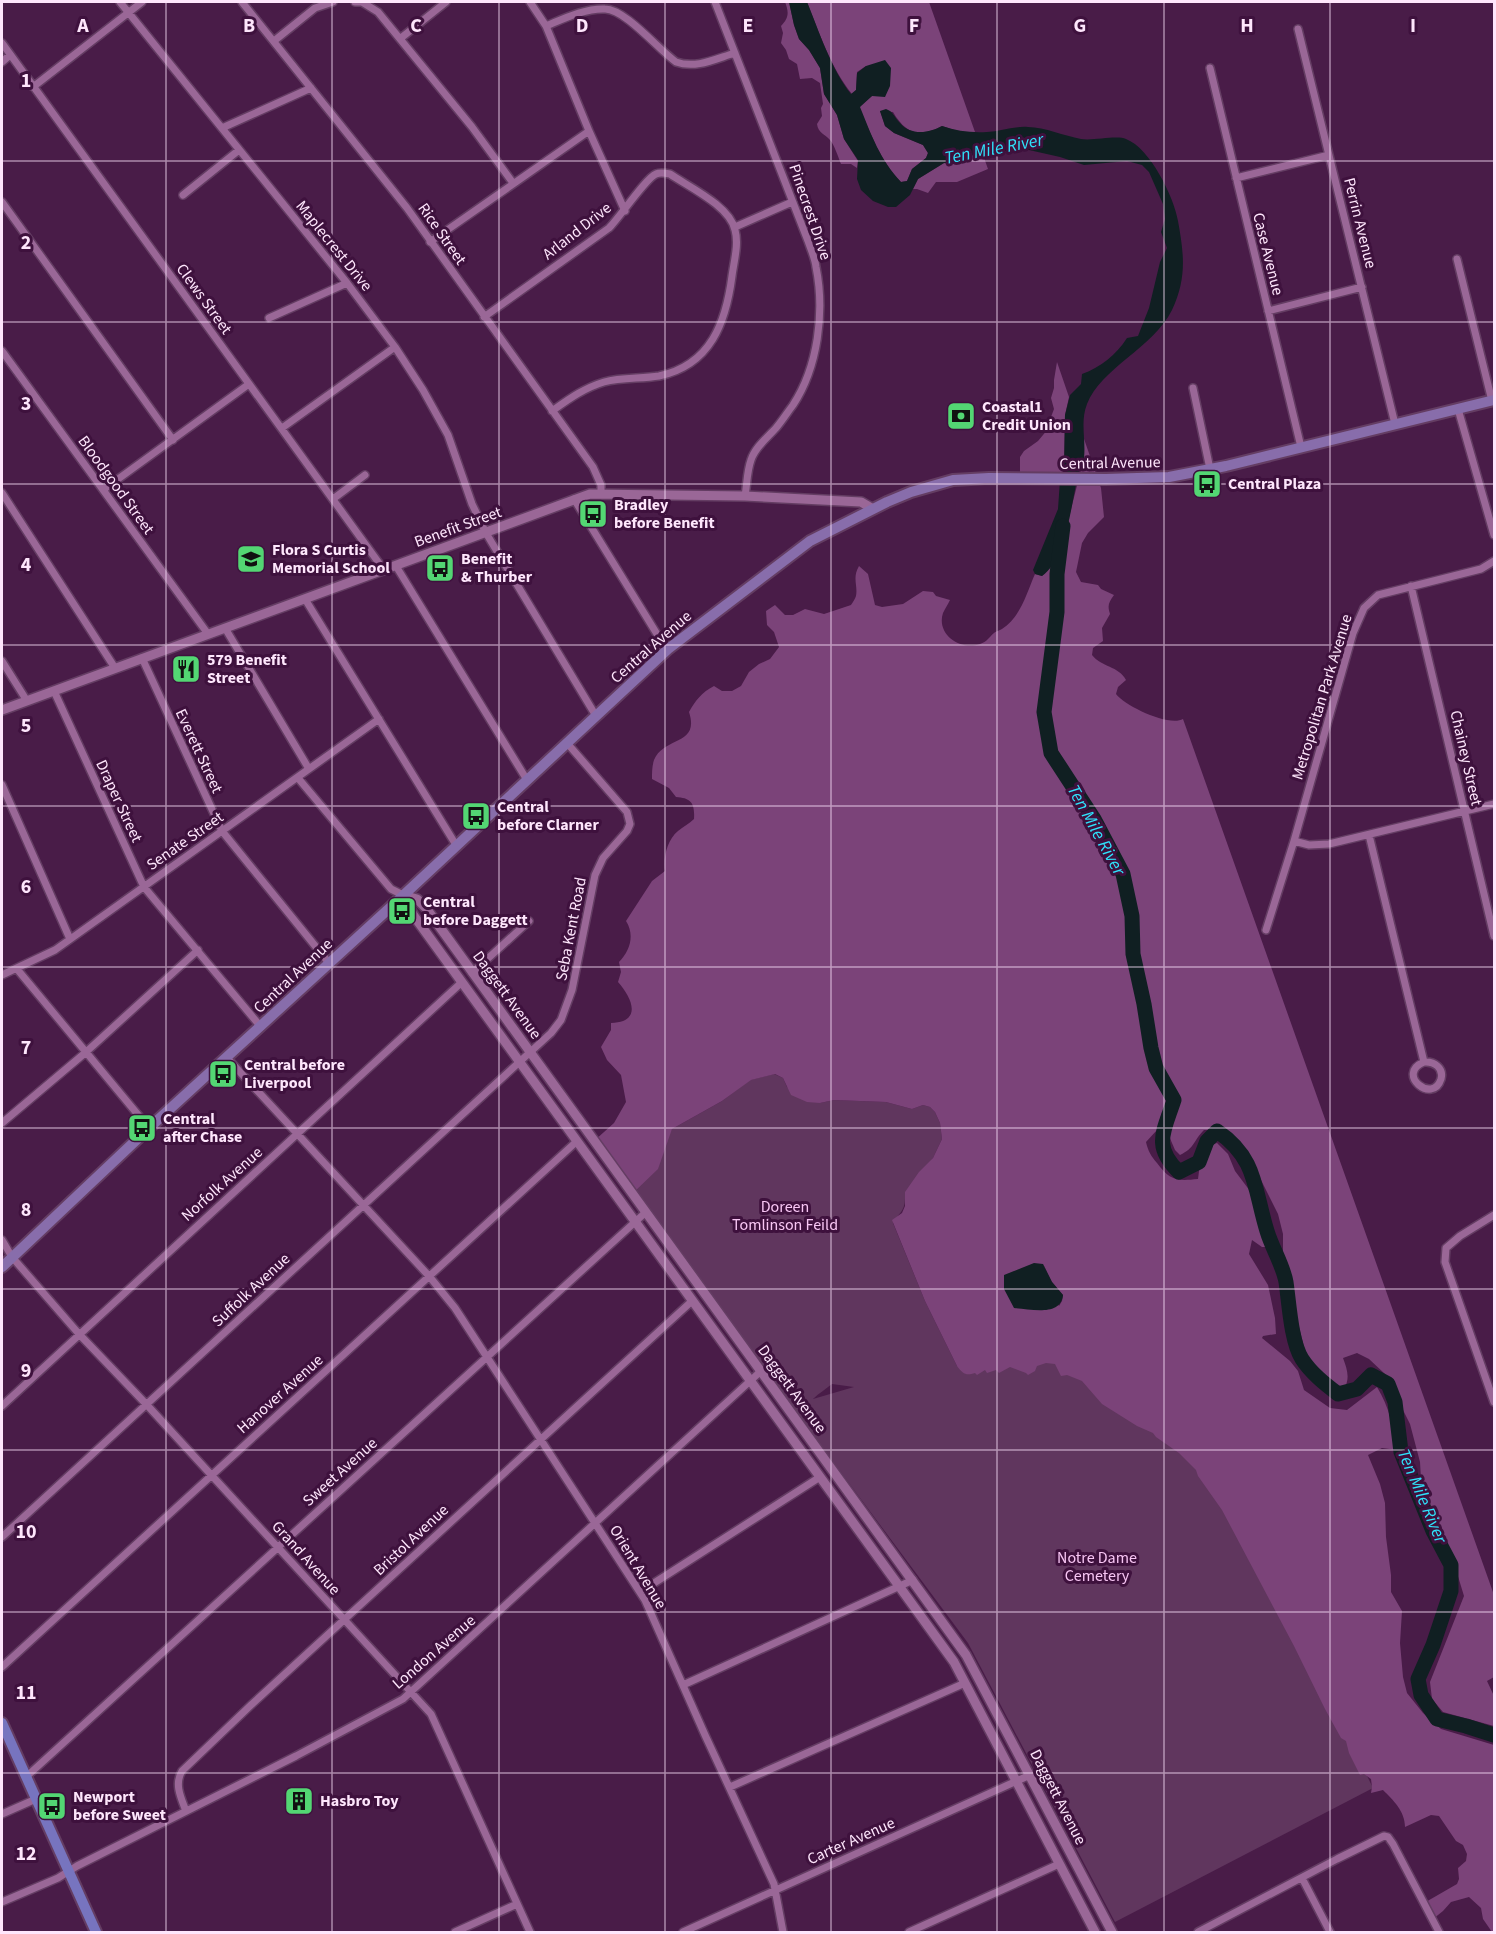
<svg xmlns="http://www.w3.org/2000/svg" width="1496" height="1934" font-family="'Source Sans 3',sans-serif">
<rect width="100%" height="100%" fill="#491c48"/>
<path fill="#60365e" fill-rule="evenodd" d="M 774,1074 L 783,1078 L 787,1087 L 820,1103 L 834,1100 L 886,1102 L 912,1109 L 923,1105 L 930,1107 L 935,1112 L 940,1123 L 942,1139 L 933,1158 L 905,1199 C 905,1211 898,1214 893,1223 L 925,1301 L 957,1366 L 1056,1353 L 1213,1465 L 1373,1788 L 1115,1922 L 968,1643 L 633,1193 L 672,1129 L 722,1101 L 750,1080 ZM 832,1384 L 854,1387 L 813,1399 C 819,1393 826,1389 832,1384 Z"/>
<path fill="#7b4379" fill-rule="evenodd" d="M 785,2 L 789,2 L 794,25 L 799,39 L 809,50 L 820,68 L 824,94 L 837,115 L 844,139 L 858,161 L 857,168 L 851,164 L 841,164 C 839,159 834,144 830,140 C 825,134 818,133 817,124 L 822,116 L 821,108 L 823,104 L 820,83 L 812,78 L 800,79 L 797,64 L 789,59 L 786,50 L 781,43 L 783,33 L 781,26 C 789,18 789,12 785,2 Z
M 807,2 L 929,2 L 975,132 L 960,132 L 942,126 C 919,138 906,134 893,112 L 880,111 L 885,126 L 894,133 L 923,145 L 928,153 L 926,158 L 912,169 L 907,181 L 901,182 C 880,160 871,134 859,107 L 872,96 L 866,66 L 857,72 L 856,90 L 852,94 C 831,68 819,32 807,2 Z
M 978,152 L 982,152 L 988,169 L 957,182 L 936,182 L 928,193 L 917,189 L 913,189 L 918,179 L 944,163 L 958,164 Z
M 1057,362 L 1069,397 L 1065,415 L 1064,470 L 1060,480 L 1020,478 L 1020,457 L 1024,451 L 1038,441 L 1053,423 L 1051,417 L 1054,409 L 1051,398 L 1054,388 L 1054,380 Z
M 1083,436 L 1101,488 L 1104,517 L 1088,533 L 1082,543 L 1076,572 L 1081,582 L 1098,585 L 1101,589 L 1114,595 C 1109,602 1107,605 1110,614 L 1102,628 L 1103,641 L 1093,648 L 1092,655 C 1101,667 1119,666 1126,680 L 1118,687 L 1116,694 C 1125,706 1169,727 1183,719 L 1494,1595 L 1494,1677 L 1487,1681 L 1494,1696 L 1494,1726 L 1443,1712 L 1432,1699 L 1430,1682 L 1464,1596 L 1450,1550 L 1422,1496 L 1420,1462 L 1410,1424 L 1385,1374 L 1369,1359 L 1357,1353 L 1343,1358 C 1347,1369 1351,1379 1343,1390 L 1329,1388 L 1316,1375 L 1307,1359 L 1289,1287 L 1283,1255 L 1283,1234 L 1278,1214 L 1259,1176 L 1246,1168 L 1230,1135 L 1220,1130 L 1204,1130 C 1193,1141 1195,1148 1180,1155 L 1175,1150 L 1169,1136 C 1173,1124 1178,1116 1170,1106 L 1162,1112 L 1157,1130 L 1146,1142 C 1148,1151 1151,1156 1157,1163 C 1170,1181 1177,1181 1198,1179 L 1202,1148 L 1217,1143 L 1228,1154 L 1235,1171 L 1253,1195 L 1270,1236 L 1265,1247 L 1262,1247 L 1252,1240 L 1249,1254 L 1268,1285 L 1275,1318 L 1276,1334 L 1263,1336 L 1262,1338 L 1290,1361 L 1298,1371 L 1304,1390 L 1330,1408 L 1347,1410 L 1377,1387 C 1389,1407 1394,1427 1397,1450 L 1382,1448 L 1368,1455 L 1380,1484 L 1385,1503 L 1386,1537 L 1391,1575 L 1391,1592 L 1402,1611 L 1400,1643 L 1403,1677 L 1407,1693 L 1423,1713 L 1441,1729 L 1494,1745 L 1494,1932 L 1492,1932 L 1483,1919 L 1481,1908 L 1469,1897 L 1451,1902 L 1443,1911 L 1433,1919 L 1424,1903 L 1457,1884 L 1459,1879 L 1458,1868 L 1466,1861 L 1467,1854 L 1463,1845 L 1456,1841 L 1439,1816 L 1431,1815 L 1405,1827 C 1405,1811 1393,1800 1383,1790 L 1371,1793 L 1372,1787 L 1371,1779 L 1364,1774 L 1360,1775 L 1349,1753 L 1346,1741 L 1341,1738 L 1325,1709 L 1294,1646 L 1222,1510 L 1198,1476 L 1196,1470 L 1179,1453 L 1156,1437 L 1153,1433 L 1137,1426 L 1102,1404 L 1082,1381 L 1067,1375 L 1061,1376 L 1055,1364 L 1046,1363 L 1037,1366 L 1035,1371 L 1028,1375 L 1026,1373 L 1010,1367 L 999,1373 L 996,1370 L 987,1373 L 985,1370 L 977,1375 L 975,1373 C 966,1376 963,1374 957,1366 L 925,1301 L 892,1220 L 902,1213 L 905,1206 L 905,1192 L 919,1172 L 933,1158 L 942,1139 L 940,1123 L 935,1112 L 930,1107 L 923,1105 L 912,1109 L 886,1102 L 834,1100 L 820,1103 L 807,1102 L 791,1095 L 783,1078 L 775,1074 L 751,1080 L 722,1101 L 672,1129 L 658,1169 L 633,1193 L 594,1141 L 614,1123 L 626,1102 L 621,1075 L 607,1060 L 601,1047 L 611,1030 L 611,1023 C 642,1022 633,999 618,982 L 621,972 L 619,962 C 630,951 635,935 626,921 L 652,881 L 665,871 C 663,858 667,840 678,831 C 684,826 689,824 694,819 C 695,803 691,798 676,797 L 669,788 L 652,779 C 652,773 652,766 654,760 C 664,736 700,746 689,712 C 695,701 702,692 714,686 L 722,691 L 732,691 L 741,686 L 749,672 L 759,664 L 770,659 L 779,647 L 774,632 L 767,625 L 766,611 L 775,605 L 785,615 L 793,615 L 805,609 L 824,614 L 851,605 C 853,602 855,599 856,596 C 858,585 852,578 859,566 L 868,574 L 875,605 L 882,607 L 903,604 L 923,591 L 933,592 L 936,596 L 950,600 C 948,604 945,609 943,613 C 936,634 960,651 980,644 C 987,642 989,637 994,633 C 998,630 999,631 1002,629 C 1021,617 1027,592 1035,574 L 1042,576 L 1053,564 L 1065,533 L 1084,458 ZM 1043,1264 L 1052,1282 L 1063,1295 L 1062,1301 L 1059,1306 Z"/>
<path fill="#101f22" d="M 789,2 L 807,2 C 819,31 831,69 851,94 L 856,90 L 857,73 L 866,66 L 885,60 L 891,68 L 890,86 L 885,97 L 872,96 L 860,107 C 871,134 880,160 901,182 L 907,181 L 912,169 L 926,158 L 928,153 L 923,145 L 894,133 L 885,126 L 880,111 L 886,109 C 894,112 894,117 900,123 C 911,136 929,133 942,126 C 957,131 971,133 987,132 C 1001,131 1014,126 1028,127 C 1045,127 1064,136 1081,139 C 1093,141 1117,135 1126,139 C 1150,148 1174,197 1178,221 C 1184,254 1187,278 1172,310 C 1153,348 1101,368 1087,404 C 1080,422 1086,439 1084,458 C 1083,463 1079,469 1078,475 C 1072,501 1066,560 1042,576 L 1035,574 L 1033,570 L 1058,509 L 1060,480 L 1064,470 L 1065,415 L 1070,395 L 1081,384 L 1082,374 C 1101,367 1116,355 1127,338 L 1138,336 L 1149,308 L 1160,262 L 1167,248 L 1161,232 L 1165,219 L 1163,204 L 1149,172 L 1142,165 L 1127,161 L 1084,165 L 1060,157 L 1029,150 L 978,152 L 958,164 L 944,163 L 918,179 L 910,195 L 896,207 L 888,207 L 873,201 L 861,190 L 857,179 L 858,160 L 844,139 L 837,115 L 824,94 L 820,68 L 809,50 L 799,39 L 794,25 Z
M 1034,1263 L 1043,1264 L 1052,1282 L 1063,1295 C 1061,1317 1030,1309 1014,1308 L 1004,1289 L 1004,1275 Z"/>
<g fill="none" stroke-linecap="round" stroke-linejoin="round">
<path stroke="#101f22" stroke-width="15" d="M 1063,526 L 1057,574 L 1057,612 L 1044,712 L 1051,753 L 1094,819 L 1123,874 L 1132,916 L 1133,954 L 1144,1004 L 1151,1048 L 1156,1068 L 1174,1100 C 1164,1131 1152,1146 1179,1172 L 1199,1162 L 1207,1141 L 1217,1131 C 1257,1158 1254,1189 1267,1231 C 1272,1248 1283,1265 1286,1282 C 1289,1302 1291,1342 1302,1359 C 1311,1373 1325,1384 1338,1394 L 1357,1389 L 1371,1375 L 1388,1384 L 1395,1402 L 1401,1452 L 1433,1531 L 1451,1565 L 1451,1591 L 1433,1645 L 1418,1679 L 1421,1695 L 1437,1719 L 1466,1726 L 1494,1735"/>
<g stroke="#643d63" stroke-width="10">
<path id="minor" d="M 120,2 L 347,283 L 395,347 L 423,390 L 448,435 L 472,504 L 486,533 L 596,716
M 242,2 L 407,208 L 593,467 L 601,485 L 601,494
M 355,2 L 362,2 L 378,12 L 472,127 L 513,183
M 530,2 L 546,26 L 589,131 L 625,211
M 715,2 L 808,241 C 811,250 815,258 816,267 C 825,312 818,367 793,405 C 787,413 782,421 776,428 C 768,437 755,447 751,460 C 747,471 747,484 745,496
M 546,26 C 563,19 585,8 605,9 C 625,9 658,49 676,62 C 696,69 715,59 735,53
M 1298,29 L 1395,424
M 401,38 L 446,2
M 274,41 L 315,8 L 333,2
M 2,43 L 384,570
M 2,62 L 10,55
M 1210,68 L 1301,447
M 33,87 L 142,2
M 222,128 L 311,88
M 1236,178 L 1329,155
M 183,195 L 239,150
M 2,202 L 173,440
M 735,227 L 792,202
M 430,242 L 589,131
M 1457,259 L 1492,401
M 1268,311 L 1362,287
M 484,317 L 609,228 C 620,217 646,178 656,174 C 660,172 665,173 670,174 C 689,187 730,206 735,230 C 739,244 734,261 732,276 C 726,322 711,365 659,376 C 641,379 622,377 604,382 C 584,388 569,399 552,411
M 269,318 L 347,283
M 2,351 L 208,634
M 1193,388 L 1210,469
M 1458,409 L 1494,535
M 282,428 L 395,347
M 103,490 L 249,384
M 2,493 L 115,668
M 333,499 L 365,475
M 574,499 L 660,639 L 668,649
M 396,566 L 527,780
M 1411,586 L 1494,936
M 305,599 L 456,845
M 225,628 L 309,769
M 142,658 L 222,831 L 329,963
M 2,661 L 27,701
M 54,691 L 144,887 L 261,1027
M 298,778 L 391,889 L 403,895
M 2,785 L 70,939
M 1369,835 L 1424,1062 C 1395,1074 1433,1105 1441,1079 C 1444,1068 1434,1061 1424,1062
M 1294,841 L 1309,845 L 1329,844 L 1494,804
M 1266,930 L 1294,841 L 1353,633 L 1364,608 L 1378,595 L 1481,569 L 1494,561
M 17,969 L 149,1128
M 472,973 L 529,921
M 2,975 L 55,950 L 379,719
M 227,1058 L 429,1276 L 455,1308 L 645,1600 L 705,1735 L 774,1884 L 783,1932
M 2,1123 L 85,1053 L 198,950
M 1494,1215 L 1460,1236 L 1446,1248 L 1445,1262 L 1494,1402
M 2,1240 L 12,1257 L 79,1334 L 147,1405 L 431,1714 L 530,1932
M 2,1406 L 462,982
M 2,1537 L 551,1033 L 561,1020 L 572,990 L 595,875 L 603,858 L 627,831 L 630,824 L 627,812 L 567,743
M 640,1592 L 820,1477
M 2,1667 L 576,1142
M 683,1685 L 913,1580
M 26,1777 L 646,1212
M 730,1787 L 965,1683
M 186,1811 C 181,1798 174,1784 182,1771 L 251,1705 L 692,1301
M 2,1814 L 36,1799
M 1302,1878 L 1330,1932
M 2,1902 L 58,1878 L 77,1866 L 296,1756 L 403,1699 L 761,1371
M 455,1932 L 517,1904
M 683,1932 L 1030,1775
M 909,1932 L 1059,1864
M 1198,1932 L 1337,1859 L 1384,1836 L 1388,1837 L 1393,1844 L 1439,1932"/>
</g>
<g stroke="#643d63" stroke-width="12">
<path id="tertiary" d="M 2,710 L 590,494 L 745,496 L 861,502 L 873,509
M 403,895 L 417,899 L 426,908 L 966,1655 L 1112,1932
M 403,895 L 414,916 L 954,1662 L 1095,1932"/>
</g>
<g stroke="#643d63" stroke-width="14">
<path id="secondary" d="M 2,1267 L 149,1128 L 394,904 L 668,649 L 810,541 L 887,502 L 911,492 L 953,480 L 989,478 L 1106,479 L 1169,477 L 1226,466 L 1494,400"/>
</g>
<g stroke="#643d63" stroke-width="14">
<path id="primary" d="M 2,1723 L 96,1932"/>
</g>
<use href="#minor" stroke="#9a6797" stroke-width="7"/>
<use href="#tertiary" stroke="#9a6797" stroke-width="9"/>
<use href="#secondary" stroke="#886dab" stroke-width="10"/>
<use href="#primary" stroke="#7774bf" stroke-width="10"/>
</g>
<path fill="none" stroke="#fee6fc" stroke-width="1.5" stroke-opacity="0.55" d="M 166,2 L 166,1932M 332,2 L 332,1932M 499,2 L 499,1932M 665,2 L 665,1932M 831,2 L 831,1932M 997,2 L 997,1932M 1164,2 L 1164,1932M 1330,2 L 1330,1932M 2,161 L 1494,161M 2,322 L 1494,322M 2,484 L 1494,484M 2,645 L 1494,645M 2,806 L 1494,806M 2,967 L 1494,967M 2,1128 L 1494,1128M 2,1289 L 1494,1289M 2,1450 L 1494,1450M 2,1612 L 1494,1612M 2,1773 L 1494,1773"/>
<defs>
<g id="bank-square" transform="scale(1.5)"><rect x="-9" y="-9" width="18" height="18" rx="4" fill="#53d673" stroke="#3e113d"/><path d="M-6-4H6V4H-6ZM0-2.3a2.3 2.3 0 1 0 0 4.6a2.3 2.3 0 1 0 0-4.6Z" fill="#111"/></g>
<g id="bus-square" transform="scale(1.5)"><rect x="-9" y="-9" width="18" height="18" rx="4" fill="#53d673" stroke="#3e113d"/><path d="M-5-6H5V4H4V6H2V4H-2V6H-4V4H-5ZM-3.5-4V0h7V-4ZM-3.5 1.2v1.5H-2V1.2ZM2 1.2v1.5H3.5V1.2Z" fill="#111"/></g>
<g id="school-square" transform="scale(1.5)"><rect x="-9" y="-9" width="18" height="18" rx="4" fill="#53d673" stroke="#3e113d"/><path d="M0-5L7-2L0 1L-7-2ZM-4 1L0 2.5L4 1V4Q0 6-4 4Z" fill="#111"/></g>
<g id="restaurant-square" transform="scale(1.5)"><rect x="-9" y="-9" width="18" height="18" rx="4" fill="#53d673" stroke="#3e113d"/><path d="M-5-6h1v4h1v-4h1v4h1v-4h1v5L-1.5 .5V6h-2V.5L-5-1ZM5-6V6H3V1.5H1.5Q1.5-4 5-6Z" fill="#111"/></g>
<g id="building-square" transform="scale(1.5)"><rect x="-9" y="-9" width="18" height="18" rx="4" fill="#53d673" stroke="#3e113d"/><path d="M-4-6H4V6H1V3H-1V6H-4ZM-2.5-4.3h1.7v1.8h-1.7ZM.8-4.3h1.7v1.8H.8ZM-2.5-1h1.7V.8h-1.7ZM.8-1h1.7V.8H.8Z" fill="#111"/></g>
</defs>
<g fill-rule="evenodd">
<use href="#bank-square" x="961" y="416"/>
<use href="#bus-square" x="1207" y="484"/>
<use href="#bus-square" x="593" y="514"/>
<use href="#school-square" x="251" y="559"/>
<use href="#bus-square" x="440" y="568"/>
<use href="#restaurant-square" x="186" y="669"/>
<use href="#bus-square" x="476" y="816"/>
<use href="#bus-square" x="402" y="911"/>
<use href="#bus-square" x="223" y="1074"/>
<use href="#bus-square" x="142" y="1128"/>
<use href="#building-square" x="299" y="1801"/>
<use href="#bus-square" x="52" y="1806"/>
</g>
<g text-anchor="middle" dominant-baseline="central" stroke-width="6" stroke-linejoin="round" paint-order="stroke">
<g font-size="16" fill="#fee6fc" stroke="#3e113d">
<text transform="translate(810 212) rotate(71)">Pinecrest Drive</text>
<text transform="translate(1360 223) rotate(76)">Perrin Avenue</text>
<text transform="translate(577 231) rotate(-38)">Arland Drive</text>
<text transform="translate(442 234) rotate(55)">Rice Street</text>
<text transform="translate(334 246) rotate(51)">Maplecrest Drive</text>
<text transform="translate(1268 254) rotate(76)">Case Avenue</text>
<text transform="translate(204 299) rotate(54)">Clews Street</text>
<text transform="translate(1110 463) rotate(-1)">Central Avenue</text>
<text transform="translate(116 485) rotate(54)">Bloodgood Street</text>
<text transform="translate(458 527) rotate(-20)">Benefit Street</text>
<text transform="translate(651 647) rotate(-41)">Central Avenue</text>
<text transform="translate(1322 697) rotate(-73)">Metropolitan Park Avenue</text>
<text transform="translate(199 751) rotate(65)">Everett Street</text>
<text transform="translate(1466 758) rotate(77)">Chainey Street</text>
<text transform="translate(119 801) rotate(65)">Draper Street</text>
<text transform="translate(185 841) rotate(-35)">Senate Street</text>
<text transform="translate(571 929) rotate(-79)">Seba Kent Road</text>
<text transform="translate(293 976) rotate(-43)">Central Avenue</text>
<text transform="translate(507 995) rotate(54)">Daggett Avenue</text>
<text transform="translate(222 1184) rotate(-42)">Norfolk Avenue</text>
<text transform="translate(251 1290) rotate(-43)">Suffolk Avenue</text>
<text transform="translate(792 1389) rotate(54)">Daggett Avenue</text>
<text transform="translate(280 1394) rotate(-42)">Hanover Avenue</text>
<text transform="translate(340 1472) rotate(-42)">Sweet Avenue</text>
<text transform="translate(411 1540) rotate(-43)">Bristol Avenue</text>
<text transform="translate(306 1558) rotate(48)">Grand Avenue</text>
<text transform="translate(638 1567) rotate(59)">Orient Avenue</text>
<text transform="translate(434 1652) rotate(-41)">London Avenue</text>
<text transform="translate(1058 1797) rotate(63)">Daggett Avenue</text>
<text transform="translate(851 1841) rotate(-24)">Carter Avenue</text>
</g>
<g font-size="16" font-weight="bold" fill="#fee6fc" stroke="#3e113d" text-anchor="start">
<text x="982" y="407">Coastal1<tspan x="982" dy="18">Credit Union</tspan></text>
<text x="1228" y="484">Central Plaza</text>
<text x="614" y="505">Bradley<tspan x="614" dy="18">before Benefit</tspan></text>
<text x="272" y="550">Flora S Curtis<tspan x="272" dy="18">Memorial School</tspan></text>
<text x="461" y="559">Benefit<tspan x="461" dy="18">&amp; Thurber</tspan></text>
<text x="207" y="660">579 Benefit<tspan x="207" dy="18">Street</tspan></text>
<text x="497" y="807">Central<tspan x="497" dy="18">before Clarner</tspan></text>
<text x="423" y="902">Central<tspan x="423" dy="18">before Daggett</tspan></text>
<text x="244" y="1065">Central before<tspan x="244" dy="18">Liverpool</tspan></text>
<text x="163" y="1119">Central<tspan x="163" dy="18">after Chase</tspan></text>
<text x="73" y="1797">Newport<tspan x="73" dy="18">before Sweet</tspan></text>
<text x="320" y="1801">Hasbro Toy</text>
</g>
<g font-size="16" fill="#f8c6f4" stroke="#3e113d">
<text x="785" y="1207">Doreen<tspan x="785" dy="18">Tomlinson Feild</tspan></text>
<text x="1097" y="1558">Notre Dame<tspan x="1097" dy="18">Cemetery</tspan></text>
</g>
<g font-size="18" font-style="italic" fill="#2fe4fc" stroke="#3e113d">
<text transform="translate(994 149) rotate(-11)">Ten Mile River</text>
<text transform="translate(1096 830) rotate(61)">Ten Mile River</text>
<text transform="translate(1422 1496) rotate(67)">Ten Mile River</text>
</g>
</g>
<g font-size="20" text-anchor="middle" font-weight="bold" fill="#fee6fc" stroke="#3e113d" stroke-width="6" stroke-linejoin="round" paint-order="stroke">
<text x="83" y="32">A</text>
<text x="249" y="32">B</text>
<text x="416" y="32">C</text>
<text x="582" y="32">D</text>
<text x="748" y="32">E</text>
<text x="914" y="32">F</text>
<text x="1080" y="32">G</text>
<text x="1247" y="32">H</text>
<text x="1413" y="32">I</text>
<text x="26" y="87">1</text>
<text x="26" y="249">2</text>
<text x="26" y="410">3</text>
<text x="26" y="571">4</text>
<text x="26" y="732">5</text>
<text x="26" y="893">6</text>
<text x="26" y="1054">7</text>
<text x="26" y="1216">8</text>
<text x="26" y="1377">9</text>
<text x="26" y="1538">10</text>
<text x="26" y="1699">11</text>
<text x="26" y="1860">12</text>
</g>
<rect width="1496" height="1934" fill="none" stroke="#fee6fc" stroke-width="6"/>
</svg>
